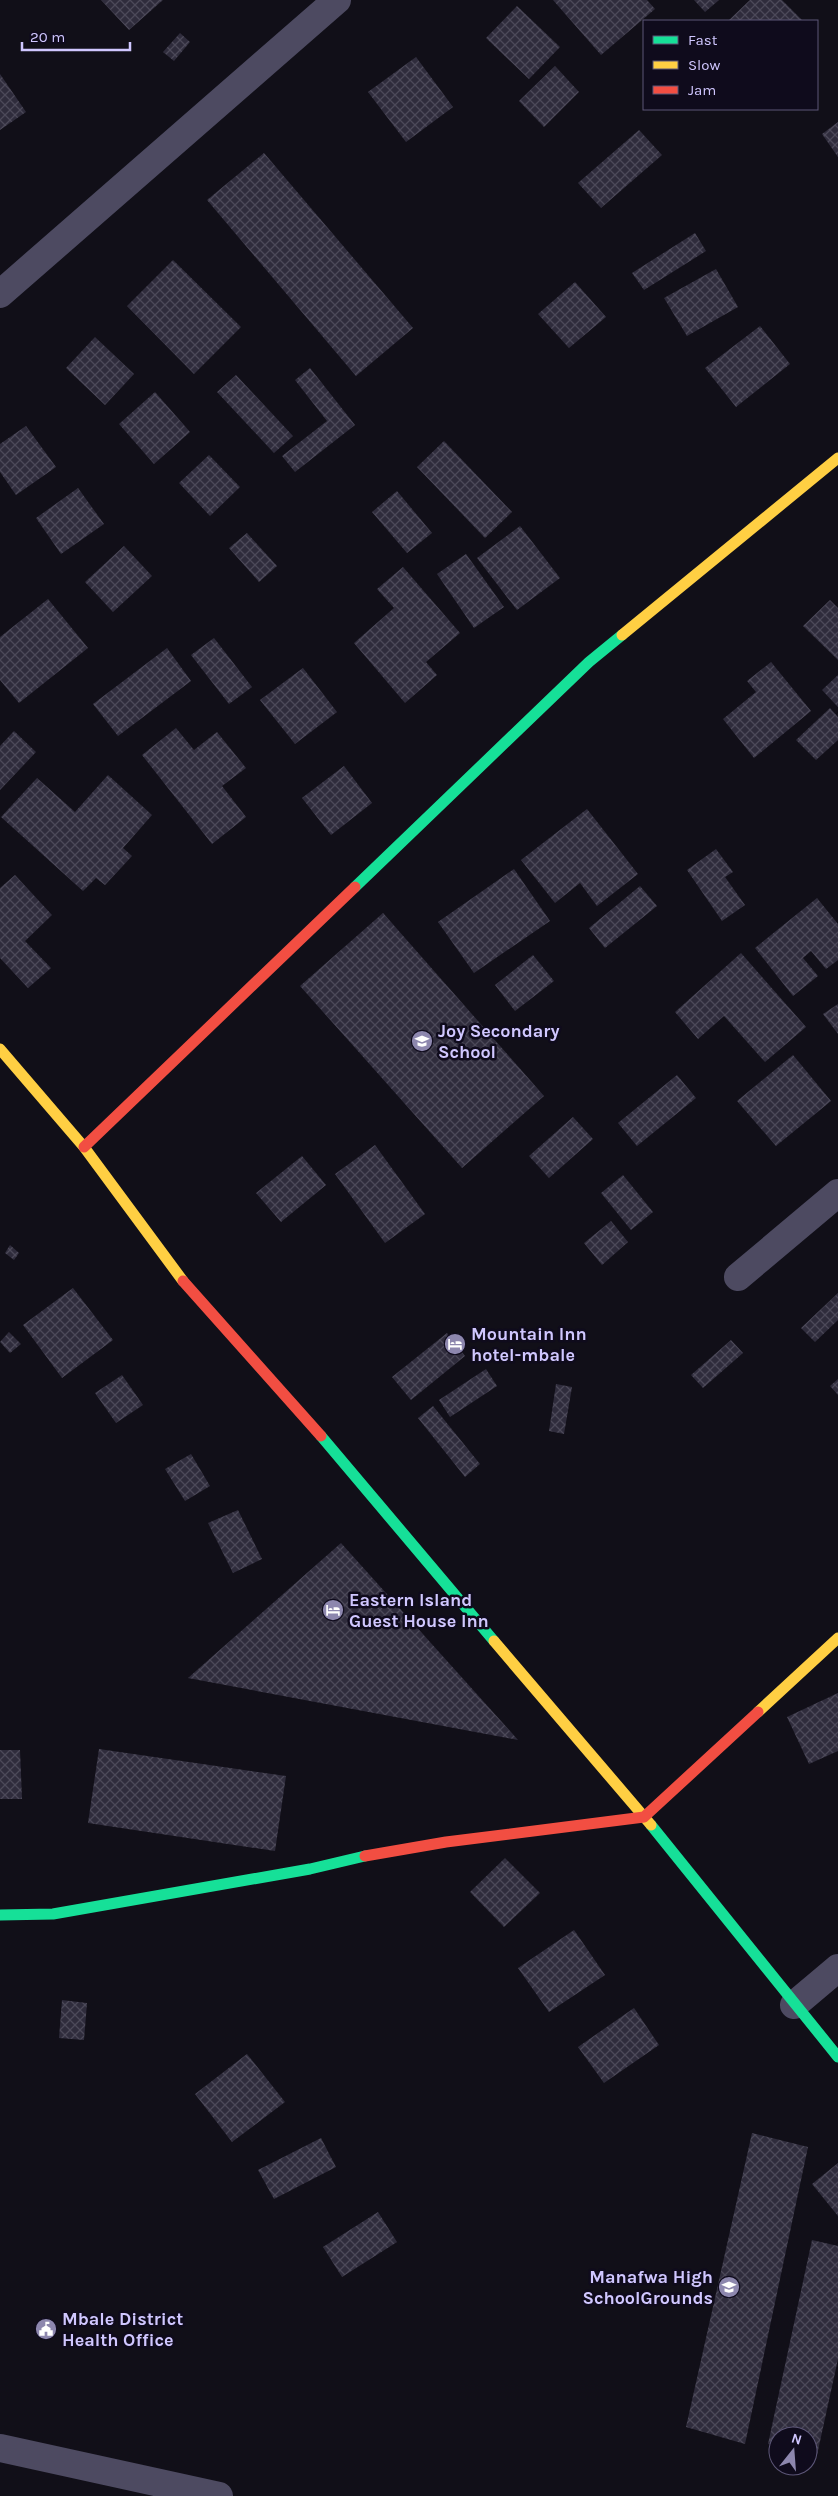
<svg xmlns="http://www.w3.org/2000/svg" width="838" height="2496" font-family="Karla,sans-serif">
<defs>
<pattern id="building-cross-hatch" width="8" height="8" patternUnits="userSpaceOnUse" patternTransform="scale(1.25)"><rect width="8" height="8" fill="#2f2c3c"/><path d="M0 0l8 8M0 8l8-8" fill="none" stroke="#4c4959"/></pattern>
</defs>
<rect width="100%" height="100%" fill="#110f18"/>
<path fill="url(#building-cross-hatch)" d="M 101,0 L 163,0 L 129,30 Z
M 553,0 L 647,0 L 655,9 L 601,55 Z
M 694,0 L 719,0 L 705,12 Z
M 750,0 L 782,0 L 803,21 L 728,21 Z
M 517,6 L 560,47 L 529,79 L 486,38 Z
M 180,33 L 190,42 L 174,61 L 163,52 Z
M 416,57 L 453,107 L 406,142 L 368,92 Z
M 555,66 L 579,92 L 544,127 L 519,101 Z
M 0,74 L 26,112 L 0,130 Z
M 838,122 L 838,157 L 822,134 Z
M 639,130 L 662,155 L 601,208 L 578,183 Z
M 264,153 L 413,328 L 356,376 L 207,200 Z
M 695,233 L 706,251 L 644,290 L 632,273 Z
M 173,260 L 241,327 L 194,374 L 127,306 Z
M 716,269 L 738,307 L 687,336 L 664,298 Z
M 575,282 L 606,317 L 569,348 L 538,314 Z
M 760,326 L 790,364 L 736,407 L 705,368 Z
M 95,337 L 134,374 L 105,405 L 66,368 Z
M 310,368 L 355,425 L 295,472 L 282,456 L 327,421 L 295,380 Z
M 236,375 L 293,436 L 274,453 L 217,392 Z
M 155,392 L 190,432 L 154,464 L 119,424 Z
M 26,426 L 56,467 L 16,495 L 0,472 L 0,444 Z
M 444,441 L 512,512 L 485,538 L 417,467 Z
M 209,455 L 240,487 L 210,516 L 179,483 Z
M 78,488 L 104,524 L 61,554 L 36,518 Z
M 397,491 L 432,533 L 407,553 L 372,512 Z
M 520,526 L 560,578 L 517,610 L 477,558 Z
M 247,533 L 277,566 L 259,582 L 229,548 Z
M 124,546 L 152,576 L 113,612 L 85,582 Z
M 466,554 L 504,607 L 474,628 L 437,574 Z
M 403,567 L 460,633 L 426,662 L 437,675 L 405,703 L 354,643 L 394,608 L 377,589 Z
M 48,599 L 88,648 L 19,703 L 0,680 L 0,637 Z
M 830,600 L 838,608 L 838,660 L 803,626 Z
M 214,638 L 252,687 L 229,704 L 191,655 Z
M 167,648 L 191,681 L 118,736 L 93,704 Z
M 771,662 L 811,711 L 754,758 L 723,719 L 756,692 L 747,681 Z
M 303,668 L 337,712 L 295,744 L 260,700 Z
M 838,675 L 838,707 L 822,690 Z
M 830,708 L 838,717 L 838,740 L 816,760 L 796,740 Z
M 176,728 L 194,750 L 217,732 L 246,768 L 222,786 L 246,817 L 212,844 L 142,755 Z
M 14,731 L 36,752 L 0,790 L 0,746 Z
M 344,766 L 372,803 L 331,835 L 302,798 Z
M 108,775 L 152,815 L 123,848 L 132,856 L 105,885 L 96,878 L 83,891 L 1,817 L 37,778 L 75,812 Z
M 587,809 L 638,874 L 597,906 L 580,883 L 555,903 L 521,860 Z
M 716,849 L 733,872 L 725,877 L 745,905 L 722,921 L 687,870 Z
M 514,869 L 550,921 L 474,973 L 438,922 Z
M 15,875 L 52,915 L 25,941 L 51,968 L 28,988 L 0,958 L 0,888 Z
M 640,886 L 657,906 L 605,948 L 589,928 Z
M 817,898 L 838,924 L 838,960 L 826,969 L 811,951 L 803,958 L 818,976 L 793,996 L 755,948 Z
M 383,913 L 544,1096 L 462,1168 L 300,986 Z
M 741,953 L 806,1027 L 765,1062 L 724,1016 L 698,1039 L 675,1012 Z
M 533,955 L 554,981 L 515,1011 L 495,985 Z
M 838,1004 L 838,1034 L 823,1014 Z
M 793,1055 L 831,1101 L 776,1146 L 737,1101 Z
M 677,1075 L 696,1098 L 637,1146 L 618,1123 Z
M 573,1117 L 593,1139 L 549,1178 L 529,1156 Z
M 375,1145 L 425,1214 L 385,1243 L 335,1174 Z
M 302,1156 L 326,1185 L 281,1222 L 256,1193 Z
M 623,1175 L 653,1212 L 631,1230 L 601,1193 Z
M 611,1221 L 628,1242 L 602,1265 L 584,1243 Z
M 10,1245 L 19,1253 L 14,1260 L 5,1253 Z
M 73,1288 L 113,1340 L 62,1378 L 23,1325 Z
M 838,1293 L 838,1320 L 815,1342 L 801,1328 Z
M 9,1332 L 21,1344 L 10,1353 L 0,1342 Z
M 447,1333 L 465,1356 L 411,1400 L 392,1377 Z
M 731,1340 L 743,1353 L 703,1388 L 691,1375 Z
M 486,1369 L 497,1386 L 450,1417 L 439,1400 Z
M 122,1375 L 143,1405 L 116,1423 L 95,1393 Z
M 838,1379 L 838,1395 L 830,1386 Z
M 556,1384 L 572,1387 L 564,1434 L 549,1431 Z
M 433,1406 L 480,1464 L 465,1477 L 418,1418 Z
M 191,1454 L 210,1486 L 185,1501 L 165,1469 Z
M 238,1510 L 262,1559 L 233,1573 L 208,1523 Z
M 341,1543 L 518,1740 L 188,1678 Z
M 838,1693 L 838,1751 L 809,1764 L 787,1717 Z
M 99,1749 L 286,1776 L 275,1851 L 88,1823 Z
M 0,1750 L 20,1750 L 22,1799 L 0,1799 Z
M 505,1858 L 540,1893 L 504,1927 L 470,1892 Z
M 574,1930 L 605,1975 L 549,2012 L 518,1968 Z
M 62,2000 L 87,2003 L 84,2040 L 59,2038 Z
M 634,2008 L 659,2045 L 604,2083 L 578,2047 Z
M 247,2054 L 285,2102 L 232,2142 L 195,2094 Z
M 752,2133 L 808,2147 L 745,2444 L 686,2427 Z
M 321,2138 L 336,2167 L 274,2199 L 258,2170 Z
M 838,2163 L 838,2216 L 812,2184 Z
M 378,2212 L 397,2242 L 342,2277 L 323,2247 Z
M 812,2240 L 838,2246 L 838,2359 L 817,2455 L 808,2453 L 808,2436 L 778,2436 L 778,2446 L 768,2444 Z"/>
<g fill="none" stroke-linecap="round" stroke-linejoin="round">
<path stroke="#4d4a61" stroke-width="28" d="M 0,294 L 337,0
M 738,1277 L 838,1193
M 794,2005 L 838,1968
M 0,2448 L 219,2496"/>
<path stroke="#16e098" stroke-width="11" d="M 355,887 L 589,662 L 622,635
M 321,1436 L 494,1641
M 651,1825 L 838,2057
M 0,1915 L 53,1914 L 310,1869 L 365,1856"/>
<path stroke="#ffcf43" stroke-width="11" d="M 622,635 L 838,458
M 0,1049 L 84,1147 L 183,1281
M 494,1641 L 651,1825
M 758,1712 L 838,1638"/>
<path stroke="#f24e42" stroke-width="11" d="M 84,1147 L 355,887
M 183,1281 L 321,1436
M 365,1856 L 446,1842 L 644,1817 L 758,1712"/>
</g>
<defs>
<g id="school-disc" transform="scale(1.125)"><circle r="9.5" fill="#8d87ae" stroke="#0f0b1c"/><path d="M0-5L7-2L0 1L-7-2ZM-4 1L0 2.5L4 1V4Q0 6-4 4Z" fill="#fff"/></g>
<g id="hotel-disc" transform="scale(1.125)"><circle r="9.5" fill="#8d87ae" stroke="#0f0b1c"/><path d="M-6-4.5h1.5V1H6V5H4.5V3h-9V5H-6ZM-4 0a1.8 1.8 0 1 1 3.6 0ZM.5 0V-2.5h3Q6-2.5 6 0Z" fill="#fff"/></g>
<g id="civic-disc" transform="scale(1.125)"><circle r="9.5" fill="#8d87ae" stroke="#0f0b1c"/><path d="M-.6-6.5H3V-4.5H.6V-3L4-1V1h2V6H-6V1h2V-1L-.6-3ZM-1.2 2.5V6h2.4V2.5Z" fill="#fff"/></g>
</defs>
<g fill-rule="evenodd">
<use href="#school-disc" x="422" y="1041"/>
<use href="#hotel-disc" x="455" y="1344"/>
<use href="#hotel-disc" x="333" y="1610"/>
<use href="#school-disc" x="729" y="2287"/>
<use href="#civic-disc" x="46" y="2329"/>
</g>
<g text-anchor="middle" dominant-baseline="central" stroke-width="5" stroke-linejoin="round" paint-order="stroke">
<g font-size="18" font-weight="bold" fill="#d0c7ff" stroke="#0f0b1c" text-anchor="start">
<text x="438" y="1031">Joy Secondary<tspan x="438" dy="21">School</tspan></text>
<text x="471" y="1334">Mountain Inn<tspan x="471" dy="21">hotel-mbale</tspan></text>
<text x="349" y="1600">Eastern Island<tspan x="349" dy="21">Guest House Inn</tspan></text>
<text x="713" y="2277" text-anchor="end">Manafwa High<tspan x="713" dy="21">SchoolGrounds</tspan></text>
<text x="62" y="2319">Mbale District<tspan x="62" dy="21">Health Office</tspan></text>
</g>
</g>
<rect x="643" y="20" width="175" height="90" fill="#0f0b1c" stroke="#5c5677"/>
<rect x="653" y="36" width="25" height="8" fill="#16e098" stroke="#5c5677"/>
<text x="688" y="45" font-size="15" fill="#d0c7ff">Fast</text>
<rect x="653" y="61" width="25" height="8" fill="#ffcf43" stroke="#5c5677"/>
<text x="688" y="70" font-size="15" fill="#d0c7ff">Slow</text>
<rect x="653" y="86" width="25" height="8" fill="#f24e42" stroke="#5c5677"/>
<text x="688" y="95" font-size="15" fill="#d0c7ff">Jam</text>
<g transform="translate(793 2451) rotate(17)"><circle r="24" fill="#0f0b1c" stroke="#5c5677"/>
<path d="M0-4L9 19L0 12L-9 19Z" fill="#8d87ae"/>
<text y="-8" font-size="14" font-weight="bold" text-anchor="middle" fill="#d0c7ff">N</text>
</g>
<path d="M22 42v8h108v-8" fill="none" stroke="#d0c7ff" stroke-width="2.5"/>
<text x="30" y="42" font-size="15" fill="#d0c7ff" stroke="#0f0b1c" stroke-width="4" paint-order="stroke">20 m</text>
</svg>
